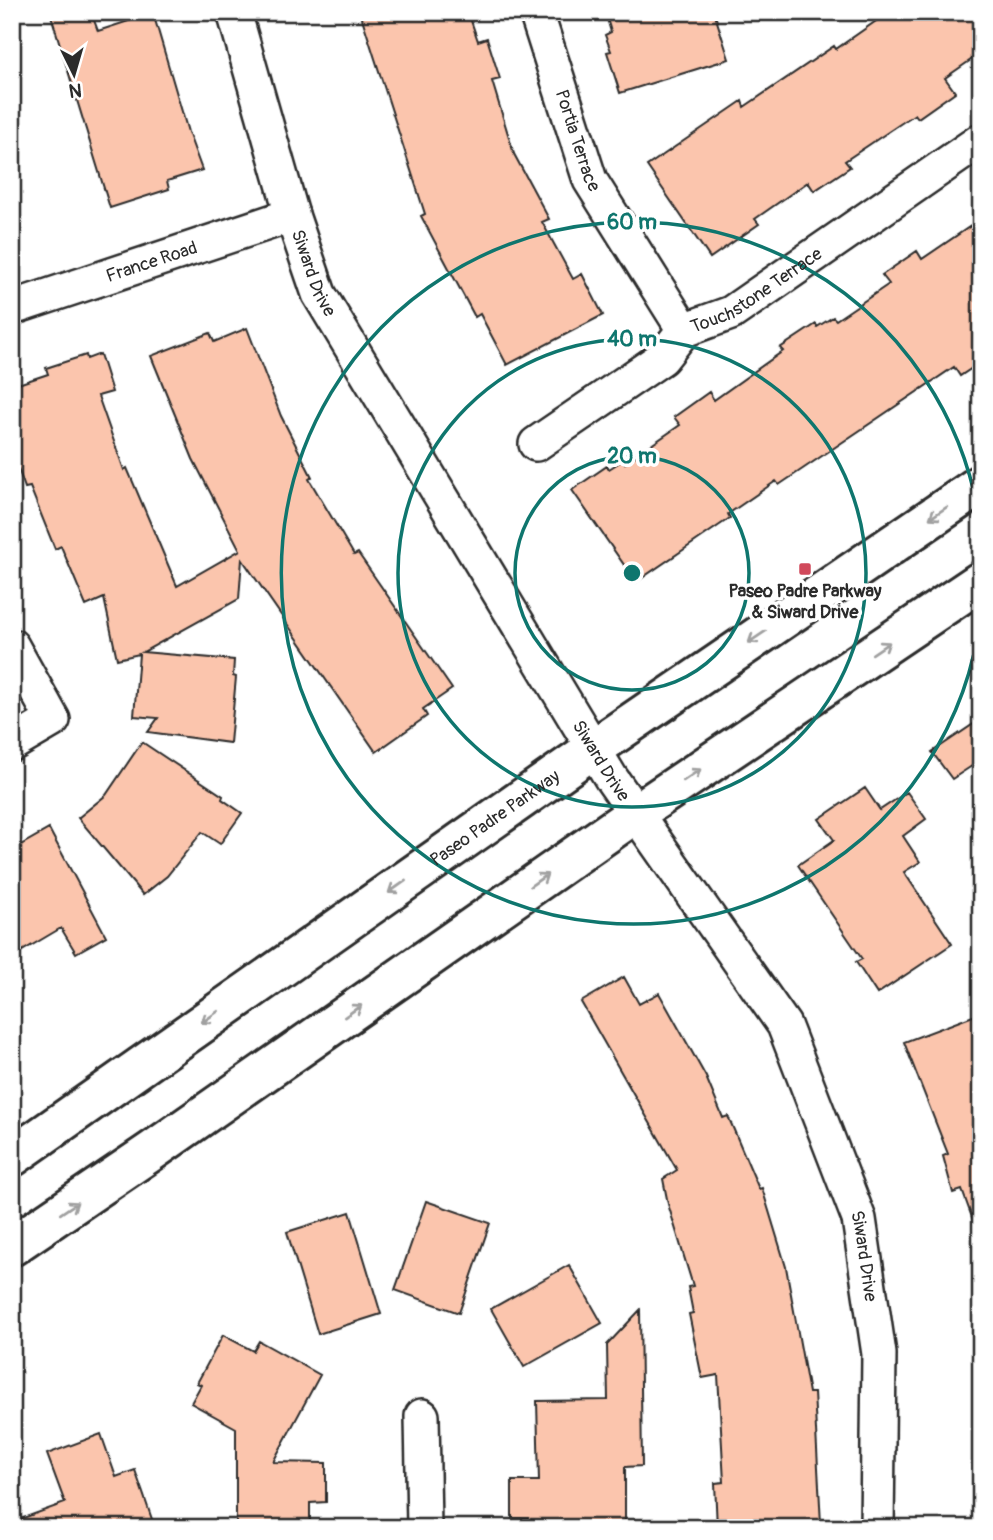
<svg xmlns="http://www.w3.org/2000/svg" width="993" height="1540" font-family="Pangolin,sans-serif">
<rect width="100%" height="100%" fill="#fff"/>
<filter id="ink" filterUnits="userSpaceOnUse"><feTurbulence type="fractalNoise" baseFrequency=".0143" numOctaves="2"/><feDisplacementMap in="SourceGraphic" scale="14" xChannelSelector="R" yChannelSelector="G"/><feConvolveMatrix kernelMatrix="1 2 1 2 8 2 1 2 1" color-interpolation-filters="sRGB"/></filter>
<g filter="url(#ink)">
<path fill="#fbc5ad" stroke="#2b2b2b" stroke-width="2" d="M 50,12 L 91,12 L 98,31 L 153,13 L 188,132 L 202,170 L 167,181 L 169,189 L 110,208 Z
M 360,12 L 468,12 L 478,41 L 487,38 L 500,79 L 492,81 L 514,154 L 549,219 L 542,222 L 573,279 L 582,274 L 603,315 L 507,365 L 480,314 L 475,317 L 421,216 L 425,214 Z
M 605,12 L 714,12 L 729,59 L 620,93 L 607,52 L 611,51 L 605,35 L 611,32 Z
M 889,12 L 981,12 L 981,53 L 945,78 L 955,92 L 918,118 L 915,114 L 845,161 L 850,167 L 814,191 L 808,182 L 755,219 L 759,224 L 710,258 L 647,166 L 742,101 L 744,107 L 834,46 L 836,49 Z
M 981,219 L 981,362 L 960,376 L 954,367 L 779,485 L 776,481 L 728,514 L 730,518 L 636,582 L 572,490 L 607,466 L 609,469 L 623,460 L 625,463 L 680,425 L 674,417 L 709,392 L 714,400 L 783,351 L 780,348 L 816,324 L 817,327 L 833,317 L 836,320 L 889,284 L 882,275 L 917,251 L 922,259 Z
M 247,328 L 281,416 L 312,477 L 309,479 L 354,555 L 358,553 L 452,689 L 423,709 L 427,716 L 376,752 L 242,559 L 239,599 L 143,652 L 234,660 L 233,676 L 236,677 L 230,743 L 148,732 L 158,718 L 134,716 L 139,654 L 117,659 L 104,598 L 86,606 L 61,546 L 55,549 L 30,487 L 25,488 L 12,451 L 12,386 L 48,374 L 46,368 L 86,355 L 87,359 L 100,354 L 112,392 L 98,396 L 124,470 L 127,468 L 177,586 L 240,550 L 193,459 L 151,356 L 210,333 L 214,342 Z
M 981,719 L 981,760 L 952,779 L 932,752 Z
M 142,742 L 223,796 L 222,799 L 242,813 L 220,844 L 202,832 L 167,876 L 143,895 L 78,818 L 106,795 Z
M 865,788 L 880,810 L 907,792 L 926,819 L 903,836 L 920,862 L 904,872 L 952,944 L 877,994 L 856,962 L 862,959 L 798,865 L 834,840 L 819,819 Z
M 49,829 L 106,936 L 76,953 L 61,928 L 12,957 L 12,850 Z
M 624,977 L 639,1004 L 659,993 L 706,1077 L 723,1118 L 728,1116 L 759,1189 L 762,1188 L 786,1267 L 809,1393 L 814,1393 L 821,1524 L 819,1528 L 717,1528 L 715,1483 L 724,1482 L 718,1375 L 702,1378 L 689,1314 L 693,1313 L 688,1287 L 693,1286 L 668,1204 L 663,1179 L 677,1170 L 581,1002 Z
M 981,1013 L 981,1233 L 978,1234 L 962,1190 L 953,1193 L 943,1156 L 948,1154 L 904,1042 Z
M 426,1201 L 490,1223 L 459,1313 L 395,1290 Z
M 350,1212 L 381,1314 L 318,1334 L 287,1232 Z
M 569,1265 L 602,1323 L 524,1367 L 491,1309 Z
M 640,1310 L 642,1466 L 625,1467 L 625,1528 L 527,1528 L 528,1518 L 512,1518 L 512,1481 L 539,1481 L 537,1401 L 608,1400 L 607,1345 Z
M 223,1335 L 253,1351 L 259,1341 L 320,1375 L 273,1462 L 326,1463 L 326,1502 L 310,1503 L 310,1528 L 236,1528 L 236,1428 L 191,1403 L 201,1385 L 197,1383 Z
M 101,1434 L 116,1477 L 135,1470 L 155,1528 L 12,1528 L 12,1522 L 65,1503 L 47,1454 Z"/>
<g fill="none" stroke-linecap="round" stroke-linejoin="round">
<g stroke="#2b2b2b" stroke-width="38">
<g id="street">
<path id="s1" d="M 234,12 L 292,215 L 319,294 L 611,778 L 784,1025 L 859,1219 L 879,1354 L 877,1528"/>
<path id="s2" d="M 536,12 L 590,180 L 684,330"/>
<path id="s3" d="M 12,308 L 292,215"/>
<path id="s4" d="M 536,444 L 662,358 L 684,330 L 731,313 L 981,140"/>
<path d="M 12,646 L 53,720 L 12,744"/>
<path d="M 422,1416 L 424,1528"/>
</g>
</g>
<g stroke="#2b2b2b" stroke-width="44">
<g id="secondary">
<path id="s5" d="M 12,1157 L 593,749 L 981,484"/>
<path d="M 12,1246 L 152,1151 L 636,813 L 981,581"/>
</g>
</g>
<use href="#street" stroke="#fff" stroke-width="33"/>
<use href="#secondary" stroke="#fff" stroke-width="38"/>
</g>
<defs><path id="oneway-shaft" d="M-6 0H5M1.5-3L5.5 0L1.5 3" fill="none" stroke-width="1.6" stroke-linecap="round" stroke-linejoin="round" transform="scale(1.75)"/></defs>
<g stroke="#a0a0a0">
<use href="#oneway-shaft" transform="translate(938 513) rotate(146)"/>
<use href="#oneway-shaft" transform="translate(757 637) rotate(146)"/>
<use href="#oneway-shaft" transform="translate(881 648) rotate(-34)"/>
<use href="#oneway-shaft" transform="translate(692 775) rotate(-34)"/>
<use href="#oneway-shaft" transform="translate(539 880) rotate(-35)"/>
<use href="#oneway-shaft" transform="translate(397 887) rotate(145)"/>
<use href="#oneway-shaft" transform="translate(353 1011) rotate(-35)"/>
<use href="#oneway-shaft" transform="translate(210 1017) rotate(145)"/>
<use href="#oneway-shaft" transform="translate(69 1208) rotate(-34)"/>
</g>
</g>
<g fill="none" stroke="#0f766e" stroke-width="3.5">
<circle cx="632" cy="573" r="117"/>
<circle cx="632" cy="573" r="234"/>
<path d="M981 613A351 351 0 1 1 981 533"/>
</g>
<rect fill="#d1495b" stroke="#fff" stroke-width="2.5" x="798" y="562" width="14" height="14" rx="3.5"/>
<g text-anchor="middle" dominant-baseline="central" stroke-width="7" stroke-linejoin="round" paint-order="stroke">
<g font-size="18" fill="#2b2b2b" stroke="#fff">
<text stroke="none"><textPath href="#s2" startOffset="135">Portia Terrace</textPath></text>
<text stroke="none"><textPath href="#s3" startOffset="147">France Road</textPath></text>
<text stroke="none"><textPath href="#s1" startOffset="273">Siward Drive</textPath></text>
<text stroke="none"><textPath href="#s4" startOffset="271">Touchstone Terrace</textPath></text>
<text stroke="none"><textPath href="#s1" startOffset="840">Siward Drive</textPath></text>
<text stroke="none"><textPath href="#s5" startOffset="590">Paseo Padre Parkway</textPath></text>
<text stroke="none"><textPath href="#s1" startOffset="1407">Siward Drive</textPath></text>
</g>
<g font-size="18" font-weight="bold" fill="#2b2b2b" stroke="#fff">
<text x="805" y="591">Paseo Padre Parkway<tspan x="805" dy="21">&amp; Siward Drive</tspan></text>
</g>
</g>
<circle cx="632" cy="573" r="10" fill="#0f766e" stroke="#fff" stroke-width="3.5"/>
<g font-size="21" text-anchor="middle" font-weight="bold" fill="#0f766e" stroke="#fff" stroke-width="7" stroke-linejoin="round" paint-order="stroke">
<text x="632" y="229">60 m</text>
<text x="632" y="346">40 m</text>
<text x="632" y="463">20 m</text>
</g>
<rect width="993" height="1540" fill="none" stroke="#fff" stroke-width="42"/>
<rect x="21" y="21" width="951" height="1498" fill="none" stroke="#2b2b2b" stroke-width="2.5" filter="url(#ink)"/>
<g transform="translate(74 74) rotate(175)" stroke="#ffffff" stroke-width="5" paint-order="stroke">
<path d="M0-5L12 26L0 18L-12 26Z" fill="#2b2b2b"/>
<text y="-10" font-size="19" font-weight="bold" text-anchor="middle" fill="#2b2b2b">N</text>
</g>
</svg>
